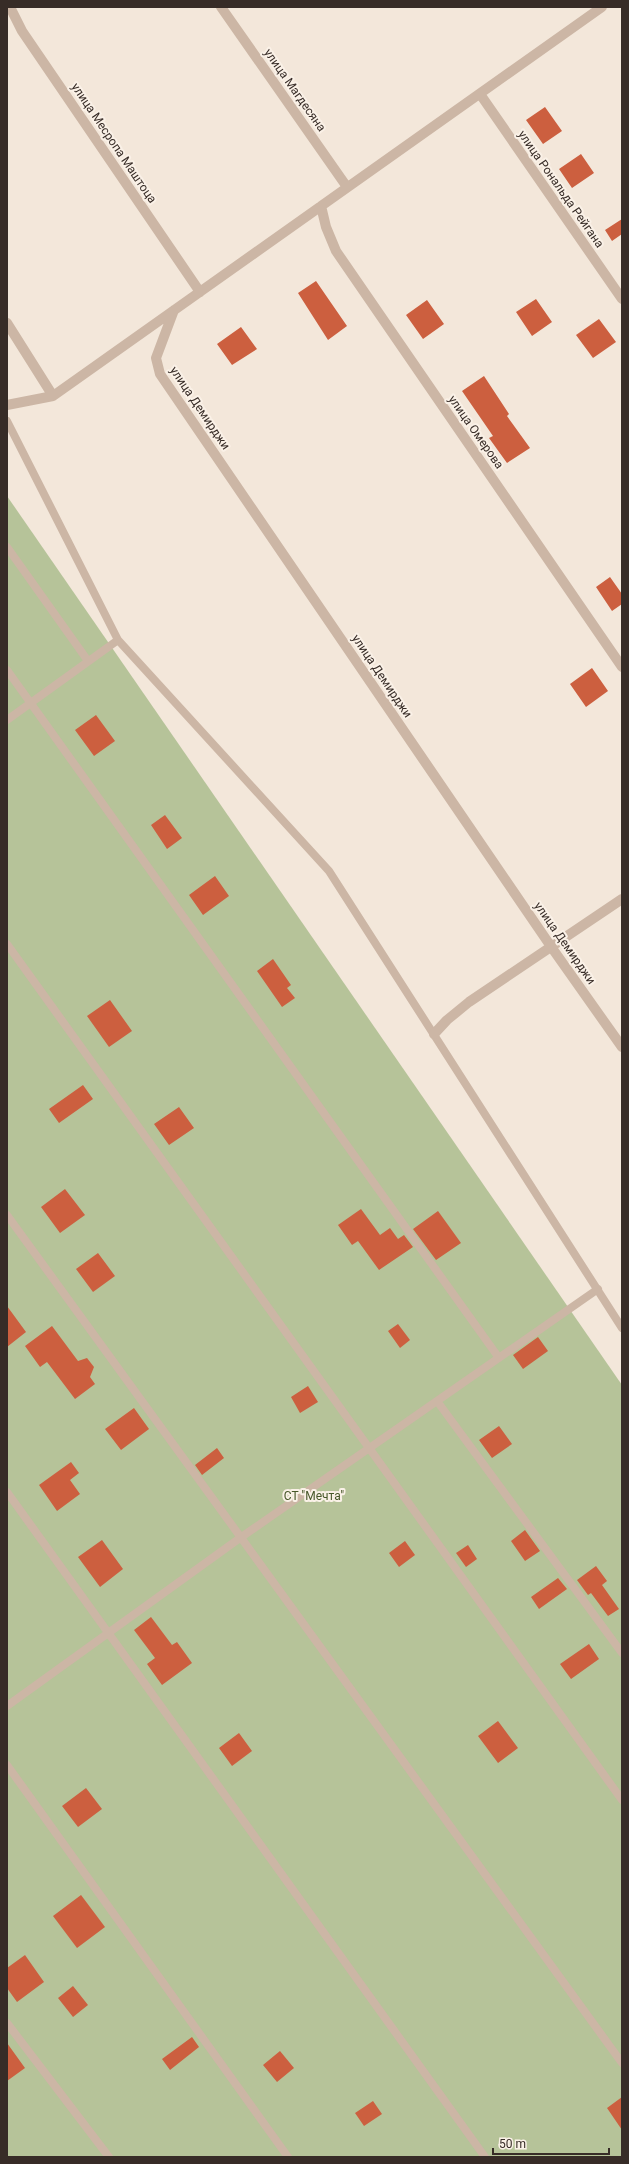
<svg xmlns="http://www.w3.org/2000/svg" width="629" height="2164" font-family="Roboto,sans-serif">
<rect width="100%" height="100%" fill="#f3e7da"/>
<path fill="#b6c399" d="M 7,496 L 622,1385 L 622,2157 L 7,2157 Z"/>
<path fill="#cc5f3f" d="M 545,107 L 562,131 L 543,144 L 526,120 Z
M 581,154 L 594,173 L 572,188 L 559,169 Z
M 622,219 L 622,234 L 612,241 L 605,230 Z
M 316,281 L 347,326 L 328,340 L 298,293 Z
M 536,299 L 552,322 L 532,336 L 516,312 Z
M 427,300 L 444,324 L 423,339 L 406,315 Z
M 599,319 L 616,342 L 593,358 L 576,335 Z
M 241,327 L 257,349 L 232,365 L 217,344 Z
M 484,376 L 509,414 L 507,416 L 530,448 L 507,463 L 489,438 L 493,436 L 462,391 Z
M 610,577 L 622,594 L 622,604 L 612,611 L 596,587 Z
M 592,668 L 608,691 L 586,707 L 570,684 Z
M 96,715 L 115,741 L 94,756 L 75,730 Z
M 165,815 L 182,838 L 167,849 L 151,825 Z
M 215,876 L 229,896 L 203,915 L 189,895 Z
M 273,959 L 291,985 L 287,988 L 295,998 L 282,1007 L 257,971 Z
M 110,1000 L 132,1031 L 109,1047 L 87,1016 Z
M 83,1085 L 93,1099 L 59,1123 L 49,1109 Z
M 179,1107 L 194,1128 L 169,1145 L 154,1124 Z
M 65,1189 L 85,1215 L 60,1233 L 41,1207 Z
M 361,1209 L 380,1235 L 390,1228 L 398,1239 L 404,1235 L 413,1247 L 379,1270 L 358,1241 L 352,1245 L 338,1225 Z
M 438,1211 L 461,1243 L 436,1260 L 413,1229 Z
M 98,1253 L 115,1276 L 93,1292 L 76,1269 Z
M 7,1306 L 26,1332 L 7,1347 Z
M 398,1324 L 410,1340 L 400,1348 L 388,1331 Z
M 52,1326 L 78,1361 L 87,1358 L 94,1367 L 90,1377 L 95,1384 L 75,1399 L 47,1362 L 40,1367 L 25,1346 Z
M 538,1337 L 548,1351 L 523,1369 L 513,1355 Z
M 308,1386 L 318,1402 L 300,1413 L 291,1397 Z
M 134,1408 L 149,1429 L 121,1450 L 105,1429 Z
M 499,1426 L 512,1444 L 492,1458 L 479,1440 Z
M 217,1448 L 224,1458 L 202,1475 L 195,1465 Z
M 71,1462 L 79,1473 L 70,1480 L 80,1494 L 57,1511 L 39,1485 Z
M 525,1530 L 540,1551 L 525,1561 L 511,1541 Z
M 102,1540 L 123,1569 L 100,1587 L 78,1557 Z
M 405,1541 L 415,1555 L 399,1567 L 389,1553 Z
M 468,1545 L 477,1559 L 466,1567 L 456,1553 Z
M 596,1566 L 607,1581 L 602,1585 L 619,1609 L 608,1616 L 591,1593 L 588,1595 L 577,1580 Z
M 558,1578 L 567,1589 L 539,1609 L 531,1597 Z
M 151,1617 L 172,1645 L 177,1642 L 192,1663 L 162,1685 L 147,1664 L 155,1658 L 134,1630 Z
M 589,1644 L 599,1659 L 571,1679 L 560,1664 Z
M 498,1721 L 518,1748 L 498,1763 L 478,1736 Z
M 239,1733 L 252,1751 L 232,1766 L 219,1748 Z
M 86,1788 L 102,1809 L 78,1827 L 62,1806 Z
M 81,1895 L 105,1927 L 77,1948 L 53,1916 Z
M 25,1955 L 44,1982 L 17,2002 L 7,1988 L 7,1968 Z
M 73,1986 L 88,2005 L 73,2017 L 58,1998 Z
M 192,2037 L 199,2047 L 170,2070 L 162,2059 Z
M 7,2043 L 25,2068 L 7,2081 Z
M 280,2051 L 294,2068 L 277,2082 L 263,2065 Z
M 622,2097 L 622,2130 L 607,2108 Z
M 373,2101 L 382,2114 L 364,2126 L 355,2113 Z"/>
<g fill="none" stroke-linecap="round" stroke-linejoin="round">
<path stroke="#ccb6a5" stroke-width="8" d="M 7,421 L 118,640 L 329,871 L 622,1328
M 7,547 L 88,661
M 7,670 L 499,1358
M 7,720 L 118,640
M 7,944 L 622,1800
M 7,1215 L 622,2063
M 437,1401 L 622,1653
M 7,1492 L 485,2157
M 7,1706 L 240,1538 L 598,1289
M 7,1765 L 288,2157
M 7,2023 L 109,2157"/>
<path stroke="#ccb6a5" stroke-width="10" d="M 10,7 L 22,31 L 200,292
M 221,7 L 347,187
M 480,94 L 622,299
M 321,206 L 326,227 L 336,251 L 622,667
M 174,310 L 156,358 L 160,374 L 552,948 L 622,1047
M 7,323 L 53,396
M 7,405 L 53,396 L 602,7
M 434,1034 L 447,1020 L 469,1002 L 622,899"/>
</g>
<g text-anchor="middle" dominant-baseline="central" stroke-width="4" stroke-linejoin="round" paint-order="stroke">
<g font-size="12" fill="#372c27" stroke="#faf1e7">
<text transform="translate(295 90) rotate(55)">улица Магдесяна</text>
<text transform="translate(114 143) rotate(56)">улица Месропа Маштоца</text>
<text transform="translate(561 189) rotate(55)">улица Рональда Рейгана</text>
<text transform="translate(200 408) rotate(56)">улица Демирджи</text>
<text transform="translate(476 432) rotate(55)">улица Омерова</text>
<text transform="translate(382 676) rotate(56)">улица Демирджи</text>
<text transform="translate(565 943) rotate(55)">улица Демирджи</text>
</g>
<g font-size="12" fill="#475729" stroke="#faf1e7">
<text x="314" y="1496">СТ "Мечта"</text>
</g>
</g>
<rect width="629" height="2164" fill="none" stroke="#372c27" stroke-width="16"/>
<path d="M493 2148v6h116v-6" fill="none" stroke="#372c27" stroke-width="2"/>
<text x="499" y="2148" font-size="12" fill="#372c27" stroke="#faf1e7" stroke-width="3" paint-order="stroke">50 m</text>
</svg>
